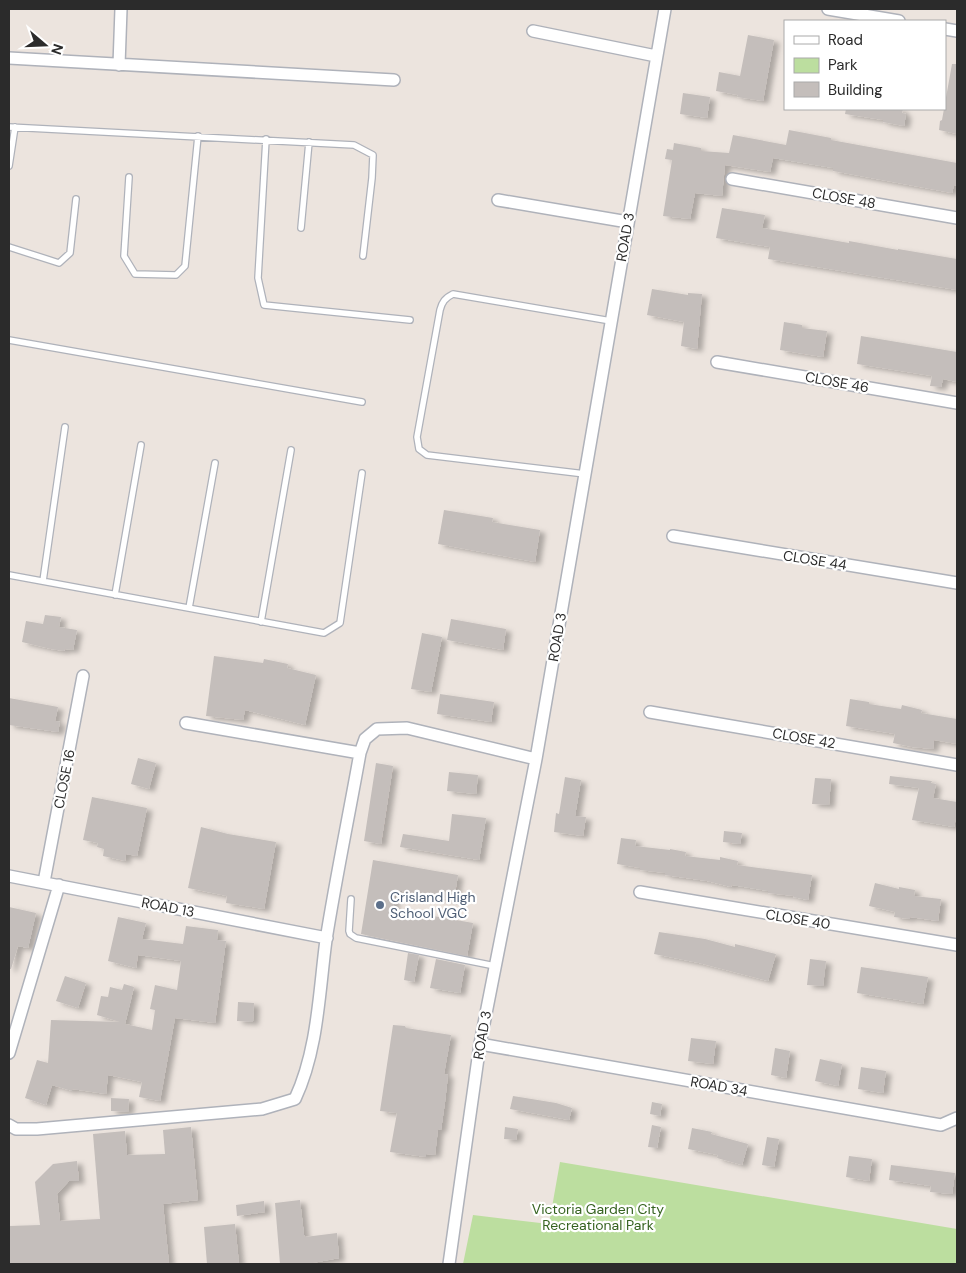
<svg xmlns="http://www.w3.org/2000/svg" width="966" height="1273" font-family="'DM Sans',sans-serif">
<defs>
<filter id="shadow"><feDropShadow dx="5.5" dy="3" stdDeviation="2.5" flood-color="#0004"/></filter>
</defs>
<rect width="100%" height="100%" fill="#ece4de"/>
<path fill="#bcde9f" d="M 560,1162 L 957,1229 L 957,1264 L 463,1264 L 473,1215 L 549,1224 Z"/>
<path fill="#c4bebb" filter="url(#shadow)" d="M 748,35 L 774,40 L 763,101 L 737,97 L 738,95 L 716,91 L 719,72 L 740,76 Z
M 952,64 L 957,64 L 957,134 L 939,130 L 940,121 L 942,120 Z
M 683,93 L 710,97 L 707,118 L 680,114 Z
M 846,109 L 903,109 L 902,113 L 906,114 L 904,126 L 883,122 L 883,120 L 845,114 Z
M 789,130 L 831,138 L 831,140 L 957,163 L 957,186 L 954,185 L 952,193 L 833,171 L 833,168 L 773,158 L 770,172 L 725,165 L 722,196 L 695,193 L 690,219 L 663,216 L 672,160 L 665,159 L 667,149 L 673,150 L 674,143 L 701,148 L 701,151 L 729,153 L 733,135 L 786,145 Z
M 722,208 L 765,215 L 762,228 L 849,243 L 849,241 L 898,250 L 898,249 L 957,259 L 957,290 L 768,259 L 770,247 L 716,238 Z
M 652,289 L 688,295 L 688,293 L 702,294 L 697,349 L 681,346 L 684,322 L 647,315 Z
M 784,322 L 802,325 L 802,328 L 827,331 L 823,357 L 780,350 Z
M 861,336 L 957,352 L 957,382 L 943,379 L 941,387 L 930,386 L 932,376 L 857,364 Z
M 444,510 L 493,518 L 492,522 L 540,530 L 535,562 L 438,544 Z
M 45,615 L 61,617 L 59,627 L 77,630 L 73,650 L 65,649 L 64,651 L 51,649 L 22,642 L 26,621 L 43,624 Z
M 451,619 L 506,629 L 503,650 L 447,640 Z
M 422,633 L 442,637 L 431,692 L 411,689 Z
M 214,656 L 263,663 L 264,659 L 288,664 L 287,668 L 316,675 L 305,725 L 245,710 L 243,720 L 206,716 Z
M 440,694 L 494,702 L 491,722 L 437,714 Z
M 9,698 L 58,707 L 55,721 L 60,722 L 58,732 L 9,725 Z
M 850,699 L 869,702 L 869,704 L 901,709 L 902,705 L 922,710 L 921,713 L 957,719 L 957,744 L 934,740 L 933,749 L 912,747 L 893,743 L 895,734 L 846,726 Z
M 138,758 L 156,763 L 149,789 L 131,784 Z
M 376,763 L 393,766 L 381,844 L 364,841 Z
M 449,772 L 478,775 L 476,794 L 447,791 Z
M 890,776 L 932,781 L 931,783 L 936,784 L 933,798 L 957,802 L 957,813 L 954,827 L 912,820 L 919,788 L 889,784 Z
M 565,777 L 581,780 L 575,816 L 586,817 L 583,836 L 554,832 L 556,813 L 559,814 Z
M 815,778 L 831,779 L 829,805 L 812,804 Z
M 92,797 L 147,808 L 137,856 L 126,854 L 125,861 L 103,856 L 104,849 L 97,847 L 98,843 L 83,840 Z
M 452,814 L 486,818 L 479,860 L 400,847 L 403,834 L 449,841 Z
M 201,827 L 228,834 L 276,842 L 264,909 L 226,903 L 227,896 L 188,888 Z
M 724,831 L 742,833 L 740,844 L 723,842 Z
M 621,838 L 636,840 L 635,846 L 670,850 L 670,849 L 686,852 L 685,856 L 720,860 L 720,857 L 738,861 L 737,865 L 812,875 L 808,900 L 793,897 L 794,896 L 768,893 L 768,891 L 732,885 L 731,887 L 707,881 L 665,875 L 665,873 L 640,870 L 640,868 L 617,864 Z
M 373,860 L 458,875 L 454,900 L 396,890 L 393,909 L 473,923 L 467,956 L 361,934 Z
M 875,883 L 899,889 L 899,887 L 915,890 L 914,896 L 941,899 L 938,921 L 910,917 L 910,919 L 894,917 L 895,912 L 869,906 Z
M 9,907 L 36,913 L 28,948 L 18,946 L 11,969 L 9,969 Z
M 118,917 L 146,923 L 142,939 L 183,944 L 186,926 L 218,930 L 217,940 L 226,941 L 215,1023 L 175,1018 L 160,1101 L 139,1097 L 142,1082 L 108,1075 L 106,1094 L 72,1089 L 72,1091 L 52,1085 L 46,1105 L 25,1098 L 37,1060 L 48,1063 L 51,1020 L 120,1022 L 97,1015 L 101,996 L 108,997 L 110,987 L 122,990 L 124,984 L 134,987 L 125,1024 L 152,1030 L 155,1010 L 150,1009 L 155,985 L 177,990 L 181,961 L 138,955 L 136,968 L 108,961 Z
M 659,932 L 705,939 L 735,947 L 735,944 L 776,954 L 768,981 L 699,963 L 654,954 Z
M 408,953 L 419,955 L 414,982 L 404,980 Z
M 436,959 L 465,965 L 460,993 L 430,988 Z
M 810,959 L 826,961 L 823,986 L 807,985 Z
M 861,967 L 928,977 L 923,1004 L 857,993 Z
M 65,976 L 86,983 L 78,1008 L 56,1001 Z
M 238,1002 L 254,1003 L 253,1022 L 237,1021 Z
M 393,1025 L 405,1026 L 406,1028 L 451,1035 L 444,1074 L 448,1075 L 445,1102 L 441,1130 L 438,1129 L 435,1155 L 426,1154 L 426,1157 L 390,1152 L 397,1113 L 380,1111 Z
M 691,1038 L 716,1041 L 713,1064 L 688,1061 Z
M 775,1048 L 790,1051 L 786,1078 L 771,1075 Z
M 820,1059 L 842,1064 L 838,1086 L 815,1081 Z
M 861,1067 L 886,1071 L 883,1093 L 858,1089 Z
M 513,1096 L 556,1103 L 572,1108 L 569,1120 L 510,1109 Z
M 111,1098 L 129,1099 L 128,1112 L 111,1111 Z
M 652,1102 L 662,1104 L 660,1116 L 650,1114 Z
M 652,1125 L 661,1127 L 657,1148 L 648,1147 Z
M 191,1127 L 198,1200 L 163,1204 L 169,1264 L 9,1264 L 9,1226 L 40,1225 L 35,1182 L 53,1164 L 77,1161 L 79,1181 L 69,1181 L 57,1194 L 60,1221 L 100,1219 L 93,1134 L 125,1131 L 127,1155 L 165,1154 L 163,1130 Z
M 505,1127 L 518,1129 L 516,1140 L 504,1139 Z
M 692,1128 L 712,1132 L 711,1134 L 748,1144 L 742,1165 L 717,1158 L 718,1155 L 688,1149 Z
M 767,1137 L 779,1139 L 774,1167 L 762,1165 Z
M 849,1156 L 872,1159 L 869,1181 L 846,1177 Z
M 891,1165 L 955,1173 L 952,1194 L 930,1192 L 931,1186 L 889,1180 Z
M 300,1200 L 304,1235 L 305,1237 L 337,1233 L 339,1258 L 307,1264 L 280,1264 L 275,1203 Z
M 264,1201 L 265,1212 L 237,1216 L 236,1205 Z
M 235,1224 L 239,1264 L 207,1264 L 204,1227 Z"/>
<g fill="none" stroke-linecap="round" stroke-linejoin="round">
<g stroke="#afb2ba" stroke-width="8">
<path id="service" d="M 9,127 L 354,145 L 373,155 L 372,178 L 363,256
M 266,139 L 258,278 L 264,305 L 410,320
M 9,166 L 15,127
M 129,177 L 124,256 L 135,274 L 176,275 L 185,266 L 198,136
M 301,228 L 309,142
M 9,247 L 59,263 L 70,253 L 76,199
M 9,340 L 362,402
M 585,474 L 427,455 L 419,449 L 417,437 L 440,310 C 442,302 445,298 453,294 L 611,321
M 9,575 L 324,633 L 340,623 L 362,473
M 43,581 L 65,427
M 115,595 L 141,445
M 189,608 L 215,463
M 261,622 L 291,450
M 351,899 L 349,931 L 350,934 L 356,938 L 495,966"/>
</g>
<g stroke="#afb2ba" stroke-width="14">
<path id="minor" d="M 828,9 L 899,21
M 945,29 L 957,31
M 533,31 L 656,56
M 9,58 L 394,80
M 119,65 L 121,9
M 732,179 L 957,218
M 498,200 L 628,222
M 717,362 L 957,403
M 673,536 L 957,583
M 650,712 L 957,765
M 186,723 L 360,753
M 9,876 L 327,938
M 44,882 L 83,676
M 640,892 L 957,945
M 480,1044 L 941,1125 L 957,1118
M 9,1053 L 59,885
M 9,1125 L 16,1129 L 37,1129 L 262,1109 L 295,1099 C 318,1050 319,992 326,940 C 336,877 349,815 360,753 L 365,739 L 377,729 L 407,728 L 536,759
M 449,1264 L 480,1044 L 536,759 L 665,9"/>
</g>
<use href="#service" stroke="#fff" stroke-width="5.5"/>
<use href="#minor" stroke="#fff" stroke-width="11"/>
</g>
<circle fill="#5c6f8a" stroke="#fff" stroke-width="2" cx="380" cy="905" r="5"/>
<g text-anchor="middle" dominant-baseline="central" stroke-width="4.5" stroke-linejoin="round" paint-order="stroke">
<g font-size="14" fill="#2b2b2b" stroke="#fff">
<text transform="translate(844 198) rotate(10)">CLOSE 48</text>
<text transform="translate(625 237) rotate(-80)">ROAD 3</text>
<text transform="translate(837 382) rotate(10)">CLOSE 46</text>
<text transform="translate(815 560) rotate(9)">CLOSE 44</text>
<text transform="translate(557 637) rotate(-80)">ROAD 3</text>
<text transform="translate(804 738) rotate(10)">CLOSE 42</text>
<text transform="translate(64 779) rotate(-79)">CLOSE 16</text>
<text transform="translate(168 907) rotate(11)">ROAD 13</text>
<text transform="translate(798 919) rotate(9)">CLOSE 40</text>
<text transform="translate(482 1035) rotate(-80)">ROAD 3</text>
<text transform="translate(719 1086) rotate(10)">ROAD 34</text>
</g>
<g font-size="14" fill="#4e5e75" stroke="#fff" text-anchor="start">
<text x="390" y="897">Crisland High<tspan x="390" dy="16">School VGC</tspan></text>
</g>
<g font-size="14" fill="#366320" stroke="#fff">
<text x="598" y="1209">Victoria Garden City<tspan x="598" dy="16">Recreational Park</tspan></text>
</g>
</g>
<rect width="966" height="1273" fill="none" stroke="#2b2b2b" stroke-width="20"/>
<rect x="784" y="20" width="162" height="90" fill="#ffffff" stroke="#aaaaaa"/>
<rect x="794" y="36" width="25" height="8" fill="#ffffff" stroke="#aaaaaa"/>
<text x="828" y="45" font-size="15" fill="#2b2b2b">Road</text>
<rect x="794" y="58" width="25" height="15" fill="#bcde9f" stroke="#aaaaaa"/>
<text x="828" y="70" font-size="15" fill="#2b2b2b">Park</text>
<rect x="794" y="82" width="25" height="15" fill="#c4bebb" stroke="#aaaaaa"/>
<text x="828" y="95" font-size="15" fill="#2b2b2b">Building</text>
<g transform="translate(45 45) rotate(109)" stroke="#ffffff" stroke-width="4" paint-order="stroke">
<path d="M0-4L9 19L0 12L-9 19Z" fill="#2b2b2b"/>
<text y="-8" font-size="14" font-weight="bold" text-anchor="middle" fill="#2b2b2b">N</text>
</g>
</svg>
